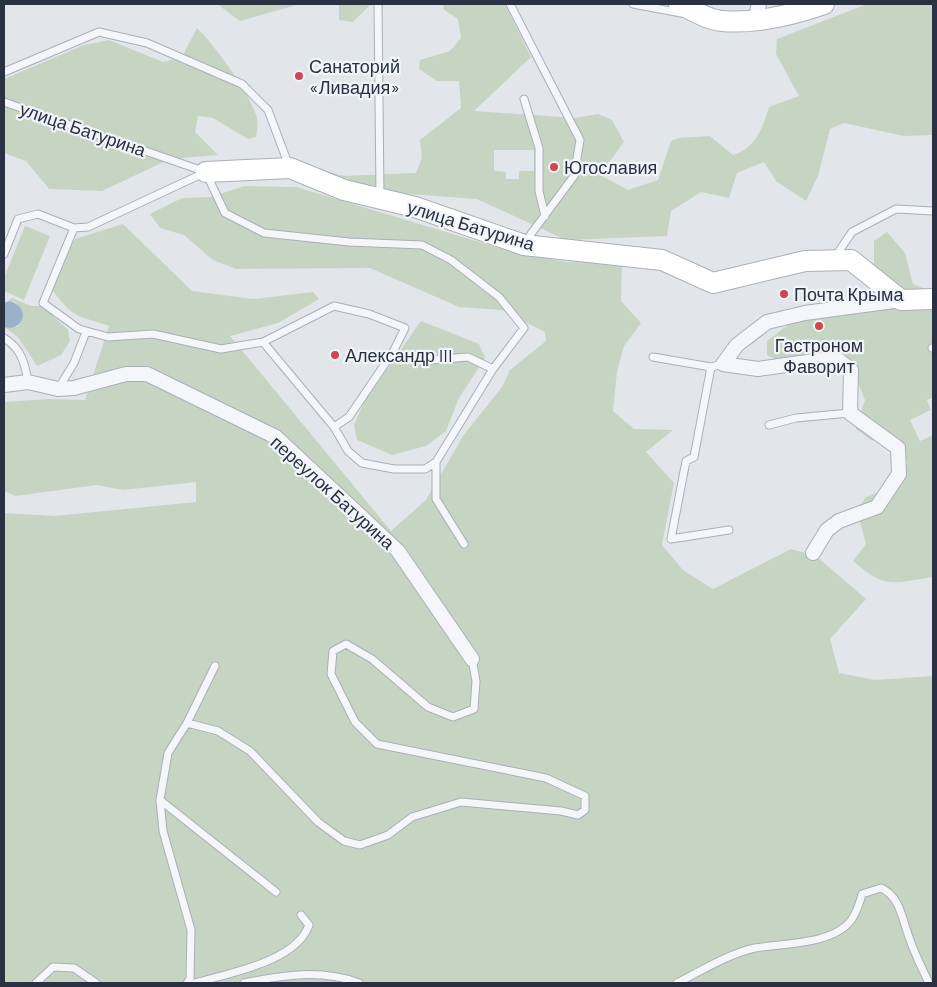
<svg xmlns="http://www.w3.org/2000/svg" width="937" height="987" font-family="Barlow,sans-serif">
<rect width="100%" height="100%" fill="#e2e5ea"/>
<path fill="#c6d5c2" fill-rule="evenodd" d="M 217,4 L 300,4 L 240,21 Z
M 339,4 L 371,4 L 353,22 L 339,20 Z
M 444,4 L 505,4 L 531,57 L 474,111 L 575,118 L 598,114 L 612,120 L 624,142 L 600,175 L 628,190 L 658,180 L 671,141 L 679,138 L 710,136 L 733,155 C 755,149 763,127 769,107 L 799,96 L 776,54 L 777,39 L 867,4 L 933,4 L 933,135 L 904,136 L 844,123 L 830,129 L 818,176 L 806,201 L 776,181 L 764,162 L 737,173 L 729,198 L 701,192 L 671,211 L 667,236 L 566,240 L 477,199 L 380,192 L 320,177 L 311,167 L 344,176 L 416,173 L 422,158 L 420,140 L 461,108 L 459,81 L 437,81 L 419,69 L 420,60 L 450,51 L 461,38 L 458,19 L 443,9 ZM 494,150 L 534,150 L 534,171 L 519,171 L 519,179 L 506,179 L 506,172 L 494,171 Z
M 197,28 C 214,44 251,95 257,118 C 258,124 257,132 256,137 L 248,139 L 213,118 L 198,116 L 195,132 L 218,155 L 170,159 L 102,191 L 49,189 L 26,161 L 4,153 L 4,79 L 84,45 L 109,40 L 163,62 L 182,57 Z
M 244,186 L 296,187 L 506,250 L 566,262 L 622,263 L 621,301 L 641,323 L 624,346 L 617,371 L 613,411 L 634,429 L 673,430 L 646,452 L 674,483 L 662,545 L 683,570 L 713,589 L 791,549 L 816,556 L 866,599 L 830,639 L 839,673 L 875,680 L 933,676 L 933,983 L 4,983 L 4,513 L 55,516 L 196,502 L 196,482 L 123,490 L 97,485 L 15,496 L 4,491 L 4,402 L 48,399 L 85,400 L 109,326 C 78,315 75,320 53,291 L 60,266 L 75,239 L 123,224 L 192,291 L 253,299 L 313,292 L 319,299 L 278,323 L 230,336 L 391,531 L 426,500 L 463,436 L 502,387 L 510,370 L 546,341 L 545,332 L 502,310 L 459,307 L 370,268 L 236,269 L 213,260 L 184,235 L 160,228 L 150,214 L 182,198 L 211,197 Z
M 25,226 L 50,236 L 24,300 L 4,291 L 4,278 Z
M 887,232 L 905,253 L 913,284 L 933,292 L 933,398 L 927,400 L 931,410 L 910,420 L 920,441 L 933,435 L 933,577 C 892,583 887,590 853,561 L 866,544 L 857,510 L 866,497 L 891,488 L 908,462 L 894,444 L 871,440 L 856,429 L 865,400 L 850,362 L 786,365 L 767,355 L 767,341 L 793,321 L 850,314 L 872,291 L 893,294 L 874,264 L 874,241 Z
M 12,298 L 31,306 L 42,306 L 68,330 L 70,341 L 61,355 L 37,366 L 18,337 L 4,327 L 17,327 L 22,321 L 16,302 L 9,301 Z
M 421,321 L 479,344 L 485,358 L 459,398 L 446,431 L 426,446 L 392,455 L 357,440 L 354,425 L 365,400 Z"/>
<path fill="#9cb0cb" d="M 9,301 C 31,306 25,332 4,327 L 4,303 Z"/>
<g fill="none" stroke-linecap="round" stroke-linejoin="round">
<g stroke="#aaafb8" stroke-width="9">
<path id="lane" d="M 378,4 L 380,196
M 510,4 L 580,140 L 574,176 L 525,242
M 633,4 L 681,13
M 4,72 L 99,32 L 147,43 L 242,84 L 268,110 L 289,166
M 524,99 L 539,148 L 539,191 L 545,216
M 4,102 L 206,172
M 207,175 L 225,213 L 264,233 L 349,242 L 422,245 L 451,260 L 499,297 L 524,328 L 493,369 L 436,462 L 425,469 L 394,469 L 362,463 L 348,451 L 334,427 L 263,342 L 334,306 L 369,314 L 405,328 L 393,352 L 419,361 L 468,357 L 493,369
M 74,228 L 43,303 L 79,329 L 108,337 L 153,334 L 221,349 L 263,342
M 4,254 L 18,219 L 38,214 L 74,228 L 88,227 L 206,172
M 835,257 L 852,232 L 896,209 L 933,211
M 4,338 C 21,348 25,363 28,382
M 932,348 L 933,348
M 653,357 L 711,367 L 723,364
M 711,367 L 694,457 L 686,461 L 671,539 L 729,530
M 58,389 L 74,363 L 86,332
M 769,425 L 796,418 L 850,413
M 334,427 L 349,417 L 393,352
M 436,462 L 436,499 L 464,544
M 187,723 L 218,731 L 250,751 L 318,822 L 344,841 L 360,845 L 388,835 L 412,817 L 461,802 L 561,811 L 578,815 L 585,810 L 585,796 L 546,778 L 377,744 L 355,722 L 331,674 L 333,651 L 346,644 L 372,659 L 428,707 L 453,717 L 474,709 L 476,681 L 472,659
M 160,800 L 276,892
M 36,983 L 53,967 L 74,968 L 96,983
M 187,983 L 190,979 L 191,930 L 163,831 L 160,800 L 168,753 L 187,723 L 215,666
M 195,983 C 229,973 296,962 309,925 L 301,915
M 244,983 C 283,975 321,969 359,983
M 677,983 C 701,971 728,954 755,948 C 783,943 834,945 852,919 C 857,911 860,902 862,894 L 881,888 C 900,896 902,919 909,937 C 914,953 922,968 929,983"/>
</g>
<g stroke="#aaafb8" stroke-width="16">
<path id="street" d="M 755,20 L 759,4
M 4,385 L 28,382 L 58,389 L 74,388 L 126,374 L 147,374 L 276,437 L 398,551 L 472,659
M 813,553 L 827,530 L 839,521 L 877,507 L 899,474 L 898,448 L 850,413 L 851,370 L 836,358 L 758,369 L 723,364 L 737,345 L 767,322 L 805,313 L 901,300"/>
</g>
<g stroke="#aaafb8" stroke-width="22">
<path id="secondary" d="M 679,4 C 692,10 708,20 722,21 C 756,24 792,15 824,4
M 206,172 L 290,168 L 344,190 L 415,207 L 524,245 L 662,260 L 713,283 L 805,261 L 851,260 L 901,300 L 933,299"/>
</g>
<use href="#lane" stroke="#f5f6f9" stroke-width="7"/>
<use href="#street" stroke="#f5f6f9" stroke-width="14"/>
<use href="#secondary" stroke="#fff" stroke-width="20"/>
</g>
<g fill="#d24452" stroke="#f1f4f8" stroke-width="2">
<circle cx="299" cy="76" r="5"/>
<circle cx="554" cy="167" r="5"/>
<circle cx="784" cy="294" r="5"/>
<circle cx="819" cy="326" r="5"/>
<circle cx="335" cy="355" r="5"/>
</g>
<g text-anchor="middle" dominant-baseline="central" stroke-width="4.5" stroke-linejoin="round" paint-order="stroke">
<g font-size="18" fill="#293143" stroke="#f1f4f8" text-anchor="start">
<text x="309" y="66">Санаторий<tspan x="309" dy="21">«Ливадия»</tspan></text>
<text x="564" y="167">Югославия</text>
<text x="794" y="294">Почта Крыма</text>
<text x="819" y="345" text-anchor="middle">Гастроном<tspan x="819" dy="21">Фаворит</tspan></text>
<text x="345" y="355">Александр III</text>
</g>
<g font-size="18" fill="#293143" stroke="#f1f4f8">
<text transform="translate(83 129) rotate(19)">улица Батурина</text>
<text transform="translate(471 225) rotate(17)">улица Батурина</text>
<text transform="translate(333 492) rotate(42)">переулок Батурина</text>
</g>
</g>
<rect width="937" height="987" fill="none" stroke="#293143" stroke-width="10"/>
</svg>
